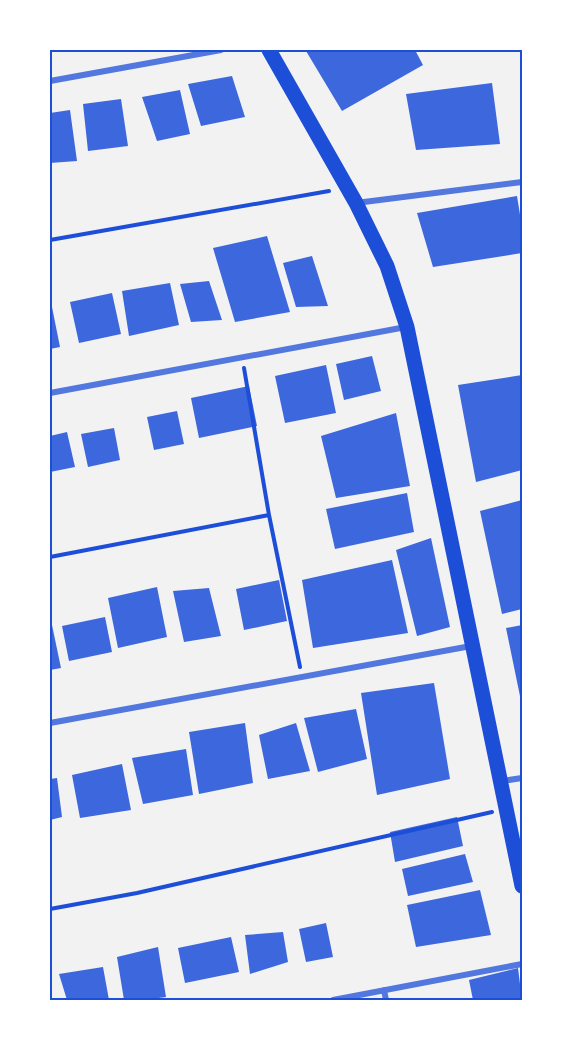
<svg xmlns="http://www.w3.org/2000/svg" width="572" height="1050" font-family="'Work Sans',sans-serif">
<rect width="100%" height="100%" fill="#f2f2f2"/>
<path fill="#3d67dc" d="M 308,50 L 415,50 L 423,65 L 342,111 L 306,51 Z
M 232,76 L 245,117 L 201,126 L 188,84 Z
M 492,83 L 500,144 L 416,150 L 406,94 Z
M 180,90 L 190,134 L 157,141 L 142,97 Z
M 121,99 L 128,146 L 88,151 L 83,104 Z
M 70,110 L 77,161 L 50,163 L 50,113 Z
M 517,196 L 522,227 L 522,253 L 433,267 L 417,213 Z
M 267,236 L 290,312 L 235,322 L 213,248 Z
M 312,256 L 328,306 L 296,307 L 283,263 Z
M 209,281 L 222,320 L 191,322 L 180,284 Z
M 170,283 L 179,325 L 129,336 L 122,291 Z
M 112,293 L 121,334 L 79,343 L 70,302 Z
M 52,307 L 60,347 L 50,349 L 50,308 Z
M 372,356 L 381,391 L 344,400 L 336,364 Z
M 326,365 L 336,413 L 285,423 L 275,376 Z
M 522,375 L 522,470 L 476,482 L 458,385 Z
M 249,386 L 257,426 L 199,438 L 191,398 Z
M 177,411 L 184,444 L 154,450 L 147,417 Z
M 396,413 L 410,486 L 336,498 L 321,436 Z
M 114,428 L 120,460 L 88,467 L 81,434 Z
M 67,432 L 75,467 L 50,472 L 50,436 Z
M 407,493 L 414,532 L 335,549 L 326,509 Z
M 522,500 L 522,609 L 502,614 L 480,511 Z
M 431,538 L 450,627 L 417,636 L 396,550 Z
M 392,560 L 408,633 L 313,648 L 302,580 Z
M 279,580 L 287,621 L 244,630 L 236,589 Z
M 157,587 L 167,637 L 118,648 L 108,598 Z
M 209,588 L 221,636 L 184,642 L 173,591 Z
M 105,617 L 112,652 L 69,661 L 62,626 Z
M 50,625 L 52,625 L 61,668 L 50,670 Z
M 522,625 L 522,701 L 521,701 L 506,628 Z
M 434,683 L 450,779 L 377,795 L 361,693 Z
M 356,709 L 367,759 L 318,772 L 304,718 Z
M 245,723 L 253,783 L 199,794 L 189,732 Z
M 296,723 L 310,771 L 268,779 L 259,735 Z
M 186,749 L 193,795 L 143,804 L 132,758 Z
M 122,764 L 131,810 L 80,818 L 72,775 Z
M 57,778 L 62,817 L 50,820 L 50,779 Z
M 457,817 L 463,846 L 395,862 L 390,832 Z
M 465,854 L 473,882 L 408,896 L 402,869 Z
M 480,890 L 491,935 L 416,947 L 407,905 Z
M 326,923 L 333,957 L 306,962 L 299,929 Z
M 283,932 L 288,962 L 250,974 L 245,935 Z
M 231,937 L 239,972 L 185,983 L 178,948 Z
M 158,947 L 166,997 L 144,1000 L 124,1000 L 117,957 Z
M 103,967 L 109,1000 L 67,1000 L 59,974 Z
M 518,968 L 522,1000 L 473,1000 L 469,980 Z"/>
<g fill="none" stroke-linecap="round" stroke-linejoin="round">
<path stroke="#1d4ed8" stroke-width="4" d="M 50,240 L 329,191
M 244,368 L 269,515 L 300,667
M 50,557 L 269,515
M 50,909 L 137,893 L 492,812"/>
<path stroke="#5277de" stroke-width="6" d="M 50,81 L 221,50
M 356,203 L 522,182
M 50,393 L 406,327
M 50,723 L 471,646
M 502,781 L 522,778
M 384,990 L 386,1000
M 333,1000 L 522,964"/>
<path stroke="#1d4ed8" stroke-width="15" d="M 269,50 L 356,203 L 387,266 L 407,327 L 522,886"/>
</g>
<rect width="572" height="1050" fill="none" stroke="#ffffff" stroke-width="102"/>
<rect x="51" y="51" width="470" height="948" fill="none" stroke="#1d4ed8" stroke-width="2"/>
</svg>
